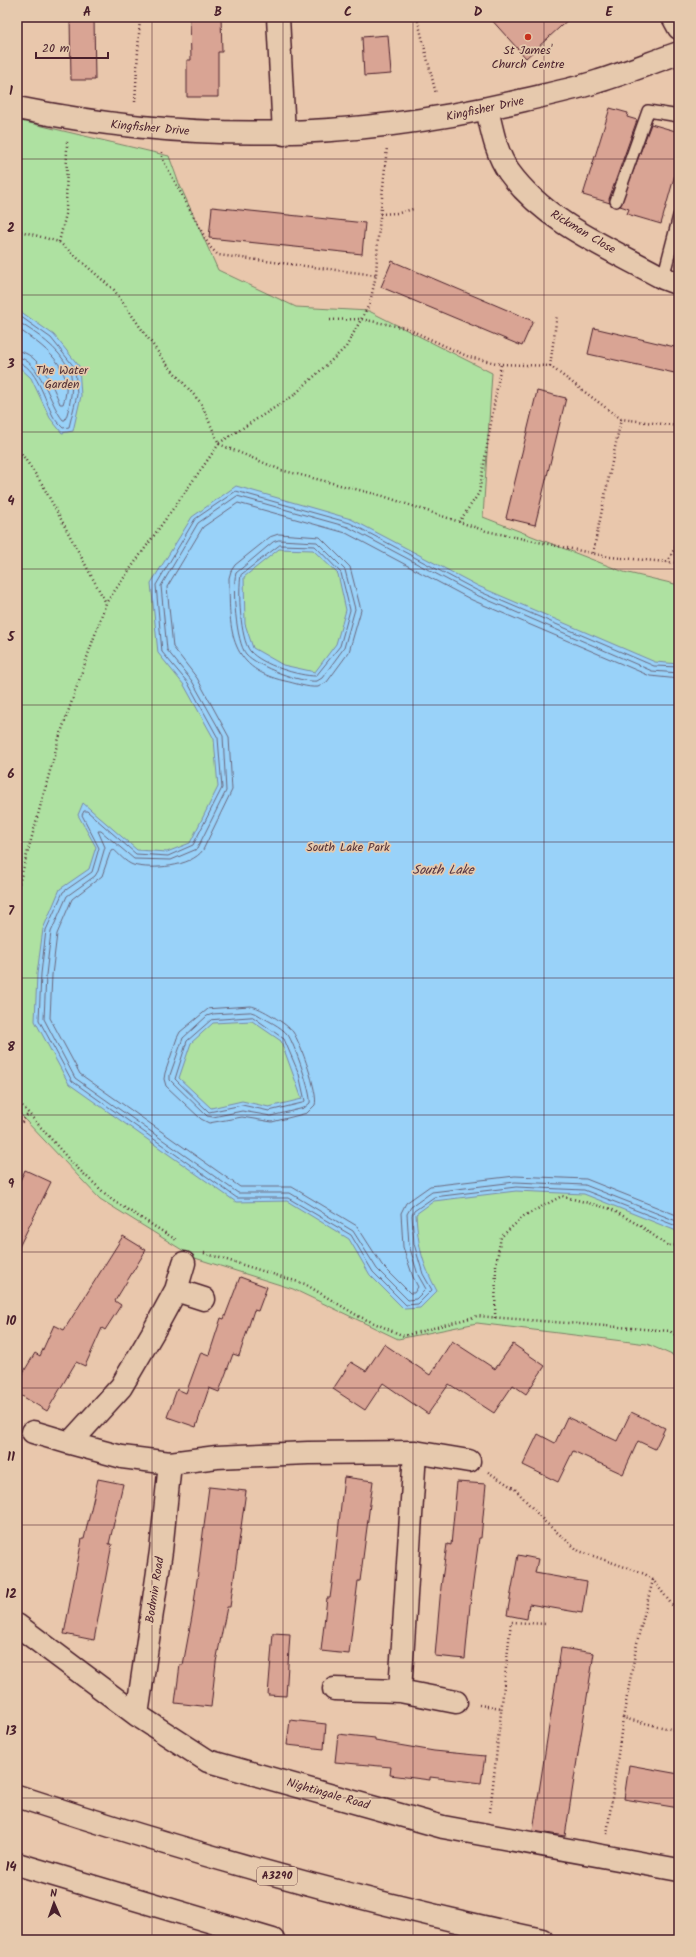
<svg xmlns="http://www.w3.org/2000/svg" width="696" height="1957" font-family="Kalam,sans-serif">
<rect width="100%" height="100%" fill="#e9c7ac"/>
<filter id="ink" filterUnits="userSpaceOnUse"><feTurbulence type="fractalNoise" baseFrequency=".025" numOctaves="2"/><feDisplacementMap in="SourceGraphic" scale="8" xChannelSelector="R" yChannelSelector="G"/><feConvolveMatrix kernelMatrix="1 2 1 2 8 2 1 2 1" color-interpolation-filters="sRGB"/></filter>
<g filter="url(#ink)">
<path fill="#aee1a1" stroke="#7c8066" d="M 17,120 L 169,156 L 178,181 L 218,270 L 296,307 L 369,311 L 492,373 L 483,517 L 624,572 L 679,585 L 679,1358 L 647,1344 L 477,1323 L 398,1339 L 293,1289 L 195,1258 L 100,1199 L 26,1121 L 17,1109 Z"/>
<path fill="#99d2f9" stroke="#798aa7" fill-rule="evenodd" d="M 17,309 L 54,335 L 79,366 L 81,396 L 73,431 L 62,433 L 50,418 L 31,378 L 17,365 Z
M 236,486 L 351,519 L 478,586 L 655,662 L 679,664 L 679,1232 L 584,1194 L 516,1191 L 434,1201 L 416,1214 C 418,1246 422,1263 437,1291 L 420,1308 L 404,1309 L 370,1275 L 349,1239 L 287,1201 L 236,1202 L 69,1084 L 35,1021 L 37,974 L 43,929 L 60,889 L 89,869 L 96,847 L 78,815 L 83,803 L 137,850 L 167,852 L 190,843 L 218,787 L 214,739 L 184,685 L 158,653 L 151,583 L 192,517 ZM 279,549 L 313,550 L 338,574 L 346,610 L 336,644 L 315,672 L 283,665 L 253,648 L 245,624 L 244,577 ZM 252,1021 L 281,1041 L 302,1099 L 269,1107 L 242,1101 L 211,1108 L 179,1078 L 191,1043 L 213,1023 Z"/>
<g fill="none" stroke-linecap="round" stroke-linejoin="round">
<path stroke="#6a677d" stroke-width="1" d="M 17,314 L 51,338 L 75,368 L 77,395 L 69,427 L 63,428 C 59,424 55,420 53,416 C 45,401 36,365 17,362
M 17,321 C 37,334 58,347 69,369 C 75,379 70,409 65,420 L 63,420 C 50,405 40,359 17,357
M 17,328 C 43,346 77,368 63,404 L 60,404 C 53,386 39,352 17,351
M 279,534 L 320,537 L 350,567 L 361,610 L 349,652 L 327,682 L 318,687 C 307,688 295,683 285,681 C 226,668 230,626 229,578 L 231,571 L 235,565 L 270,537 Z
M 279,540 L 317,542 L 345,570 L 355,609 L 344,648 L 322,678 L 317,681 C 301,683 258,667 246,654 C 236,642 232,588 236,573 L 273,542 Z
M 280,545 L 315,546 L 341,573 L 350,610 L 340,646 L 316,676 C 299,676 262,665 250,651 C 240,638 238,591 241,575 Z
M 679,667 L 654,666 L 476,590 L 350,523 L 236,491 L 195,519 L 156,585 L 162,652 L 188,683 L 218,738 L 222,788 L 193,845 L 168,856 L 136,854 L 87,811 L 84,811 L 82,815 L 99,848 L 92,872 L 63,892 L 46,930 L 41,974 L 39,1020 L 72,1081 L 237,1198 L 288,1198 L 351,1235 L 373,1272 L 406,1305 L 418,1304 L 432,1290 L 423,1274 L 414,1244 L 412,1215 L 414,1211 L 434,1197 L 516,1187 L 584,1190 L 679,1227
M 679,673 L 652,671 L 474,594 L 348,527 L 237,496 L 198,523 L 161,586 L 167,650 L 192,681 L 223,736 L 226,791 L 197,849 L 171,860 L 134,859 L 101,831 L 98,831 L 105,847 L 98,871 L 95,876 L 67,896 L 51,932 L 46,975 L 44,1019 L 75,1078 L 238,1193 L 290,1193 L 353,1231 L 377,1269 L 408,1300 L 416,1299 L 426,1289 L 418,1275 L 409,1245 L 407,1214 L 411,1207 L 432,1192 L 515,1182 L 585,1185 L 679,1222
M 679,679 L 650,676 L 472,600 L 346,533 L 238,503 L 203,527 L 167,587 L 173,647 L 197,678 L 229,737 L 232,790 L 203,850 C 191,867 152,870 133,865 C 125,862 119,854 113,849 L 111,850 L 102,876 L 72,899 L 57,934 L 52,975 L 50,1018 L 80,1074 L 240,1187 L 292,1187 L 357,1226 L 382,1265 L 410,1293 L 414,1293 L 418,1287 L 413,1277 L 403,1247 L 401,1213 L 406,1203 L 430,1186 L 515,1176 L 586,1179 L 679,1216
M 251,1006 C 260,1007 287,1024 293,1032 C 300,1042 319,1094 315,1105 L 307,1113 L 272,1122 L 242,1117 L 209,1123 L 201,1119 L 166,1086 L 164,1079 L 165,1073 L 177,1038 L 180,1032 L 208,1009 Z
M 251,1012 L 257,1014 C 266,1020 281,1026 288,1035 C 294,1043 312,1094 310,1103 L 304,1108 L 271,1116 L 242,1111 L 213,1117 L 207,1116 L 170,1080 L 170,1075 L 183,1038 L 207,1016 L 213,1014 Z
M 253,1017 L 284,1039 L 299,1074 L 305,1101 L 302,1103 L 269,1111 L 242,1105 L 209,1112 L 175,1079 L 187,1041 L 211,1020 Z"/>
</g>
<path fill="#d9a494" stroke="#4a1f2b" d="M 70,17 L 94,17 L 95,80 L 71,80 Z
M 190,17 L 221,17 L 222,52 L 218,52 L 218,97 L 187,97 L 187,60 L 191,60 Z
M 489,17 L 571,17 L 526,58 Z
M 388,35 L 391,74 L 364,76 L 362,37 Z
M 610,108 L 628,113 L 627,117 L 637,120 L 609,199 L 610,203 L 583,195 Z
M 651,124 L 679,132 L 679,160 L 661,224 L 627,214 L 629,209 L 620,206 Z
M 212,207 L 365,223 L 362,254 L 209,238 Z
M 392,261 L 533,321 L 522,346 L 381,287 Z
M 594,328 L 679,348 L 679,374 L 588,354 Z
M 537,391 L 566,398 L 535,525 L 506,518 Z
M 25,1170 L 51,1182 L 17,1251 L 17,1187 Z
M 123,1236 L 146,1250 L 115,1301 L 121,1305 L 105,1330 L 102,1328 L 85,1366 L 76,1362 L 47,1411 L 17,1393 L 17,1383 L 35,1353 L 40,1356 L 54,1325 L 64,1330 Z
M 240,1277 L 267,1287 L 258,1311 L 254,1310 L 239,1356 L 233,1354 L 219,1392 L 209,1388 L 196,1427 L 167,1417 L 177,1389 L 186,1393 L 201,1352 L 209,1355 L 221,1318 L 224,1319 Z
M 452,1341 L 495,1369 L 513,1344 L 545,1366 L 526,1394 L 513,1385 L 494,1413 L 449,1384 L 428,1414 L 383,1383 L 365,1410 L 333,1389 L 351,1362 L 366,1371 L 384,1344 L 430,1375 Z
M 631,1412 L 665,1428 L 655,1449 L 638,1441 L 623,1474 L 573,1451 L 558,1482 L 523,1465 L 538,1434 L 555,1443 L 567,1417 L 617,1441 Z
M 344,1477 L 373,1481 L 360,1581 L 358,1581 L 349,1654 L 321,1651 L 327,1598 L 330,1598 L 335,1560 Z
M 98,1479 L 123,1484 L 109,1544 L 112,1544 L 94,1640 L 64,1634 L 82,1539 L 84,1539 Z
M 457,1482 L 486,1484 L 481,1538 L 479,1538 L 470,1605 L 465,1659 L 435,1656 L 441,1587 L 447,1544 L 451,1545 Z
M 209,1487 L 246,1491 L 230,1607 L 227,1607 L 216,1662 L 211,1707 L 175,1703 L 180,1665 L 183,1665 L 193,1611 Z
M 518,1555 L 538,1559 L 535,1573 L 587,1582 L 582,1613 L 529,1604 L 527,1619 L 507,1615 Z
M 273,1633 L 290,1634 L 286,1696 L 268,1695 Z
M 561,1648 L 594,1653 L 565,1836 L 533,1831 Z
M 290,1720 L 326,1724 L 324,1749 L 287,1745 Z
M 338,1734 L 375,1738 L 375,1741 L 434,1751 L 485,1756 L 481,1783 L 430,1777 L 430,1780 L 390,1775 L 391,1767 L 335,1762 Z
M 629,1765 L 679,1774 L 679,1808 L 624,1799 Z"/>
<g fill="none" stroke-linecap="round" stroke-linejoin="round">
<g stroke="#4a1f2b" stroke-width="14">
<path id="service" d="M 616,201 L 648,111 L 679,116
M 663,278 L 679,216"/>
</g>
<g stroke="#4a1f2b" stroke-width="25">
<path id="minor" d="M 278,17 L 284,134
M 673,17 L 679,28
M 17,108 C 190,143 352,141 524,100 C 549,94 575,89 599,81 C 626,73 652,62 679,53
M 487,109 C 492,130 496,154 509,172 C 546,223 609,248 663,278 L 679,284
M 176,1290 L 204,1299
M 33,1432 L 70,1443
M 170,1463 L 122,1457 L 70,1443 L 121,1387 L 152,1334 L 176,1290 L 184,1263
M 17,1625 L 137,1715 L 208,1761 L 443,1827 L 679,1870
M 334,1689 L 400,1691 L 415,1452
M 400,1691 L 456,1702
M 137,1715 L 161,1551 L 170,1463 L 217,1457 L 308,1453 L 415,1452 L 469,1461"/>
</g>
<g stroke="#4a1f2b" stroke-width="25">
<path id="primary" d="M 17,1796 C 189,1853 364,1902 542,1940
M 17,1864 L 273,1940"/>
</g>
<path stroke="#4a1f2b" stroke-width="2.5" stroke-dasharray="1 3" stroke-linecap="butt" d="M 417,17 L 436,94
M 135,102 L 140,17
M 162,152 L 162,158 L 210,247 L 218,255 L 376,275
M 380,214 L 399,213 L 413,209
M 17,230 L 59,242 L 114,290 L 165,362 L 201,403 L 219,444 L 106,603 L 59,738 L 17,891
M 59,242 L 66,214 L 67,141
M 330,320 L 361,319 L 406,328 L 469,357 L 501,364 L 550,366 L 621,419 L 679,426
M 550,366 L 557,315
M 219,443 L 293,396 L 346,347 L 370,303 L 376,275 L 378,238 L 387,147
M 219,444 L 281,470 L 383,496 L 486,531 L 610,557 L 679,563
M 17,447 L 42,484 L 106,603
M 459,522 L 479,493 L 501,364
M 593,553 L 621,419
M 667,562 L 679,541
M 17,1100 L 72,1163 L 112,1200 L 178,1241
M 17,1129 L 28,1114
M 204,1253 L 305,1284 L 358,1316 L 404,1336 L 477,1316 L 670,1331 L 679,1339
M 495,1318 L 496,1265 L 501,1237 L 524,1216 L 562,1196 L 611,1209 L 642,1227 L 668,1246 L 679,1245
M 488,1472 L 515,1489 L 545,1522 L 579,1551 L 645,1574 L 653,1580 L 679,1614
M 653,1580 L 638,1638 L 623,1718 L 679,1731
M 479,1705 L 502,1708
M 490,1812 L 511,1622 L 547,1624
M 607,1834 L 623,1718"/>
<use href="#service" stroke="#e6c9ad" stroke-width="11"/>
<use href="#minor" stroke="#e6c9ad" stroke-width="22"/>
<use href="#primary" stroke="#e6c9ad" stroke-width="22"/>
</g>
</g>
<path fill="none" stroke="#4a1f2b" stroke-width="1" stroke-opacity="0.55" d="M 152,17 L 152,1940M 283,17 L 283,1940M 413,17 L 413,1940M 544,17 L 544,1940M 17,159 L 679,159M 17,295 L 679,295M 17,432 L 679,432M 17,569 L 679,569M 17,705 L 679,705M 17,842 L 679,842M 17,978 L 679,978M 17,1115 L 679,1115M 17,1252 L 679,1252M 17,1388 L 679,1388M 17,1525 L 679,1525M 17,1662 L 679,1662M 17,1798 L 679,1798"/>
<circle fill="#c8321e" stroke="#e6c9ad" stroke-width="1.5" cx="528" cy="37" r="4"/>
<g text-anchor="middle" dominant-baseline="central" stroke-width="3.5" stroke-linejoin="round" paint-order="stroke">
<rect fill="#e6c9ad" stroke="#795252" stroke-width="1" x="257" y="1867" width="40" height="18" rx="3"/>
<g font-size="11" font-weight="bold" fill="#4a1f2b">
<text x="277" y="1876">A3290</text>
</g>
<g font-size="12" fill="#4a1f2b" stroke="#e6c9ad">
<text x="528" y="50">St James'<tspan x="528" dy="14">Church Centre</tspan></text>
</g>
<g font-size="12" fill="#4a1f2b" stroke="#e6c9ad">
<text transform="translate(485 109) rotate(-12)">Kingfisher Drive</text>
<text transform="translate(150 128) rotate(5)">Kingfisher Drive</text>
<text transform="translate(583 232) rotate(31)">Rickman Close</text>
<text transform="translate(155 1590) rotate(-81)">Bodmin Road</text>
<text transform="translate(328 1794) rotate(16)">Nightingale Road</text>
</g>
<g font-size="12" fill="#543237" stroke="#e6c9ad">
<text x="62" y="370">The Water<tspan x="62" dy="14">Garden</tspan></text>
<text x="348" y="847">South Lake Park</text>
</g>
<g font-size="13" font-style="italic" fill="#523140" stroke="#e6c9ad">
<text x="443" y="870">South Lake</text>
</g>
</g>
<rect width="696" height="1957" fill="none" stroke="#e6c9ad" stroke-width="44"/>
<g transform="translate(54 1903) rotate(358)" stroke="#e6c9ad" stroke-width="3" paint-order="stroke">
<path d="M0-3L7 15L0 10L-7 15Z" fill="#4a1f2b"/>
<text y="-6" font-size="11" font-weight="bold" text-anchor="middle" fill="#4a1f2b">N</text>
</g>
<path d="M36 52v6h72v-6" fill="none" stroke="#4a1f2b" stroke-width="2"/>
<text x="42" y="52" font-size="12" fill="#4a1f2b" stroke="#e6c9ad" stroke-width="3" paint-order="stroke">20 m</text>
<rect x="22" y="22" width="652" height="1913" fill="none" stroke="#4a1f2b" stroke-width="1.5"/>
<g font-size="13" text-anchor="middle" font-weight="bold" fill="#4a1f2b">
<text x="87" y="16">A</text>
<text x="218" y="16">B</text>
<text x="348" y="16">C</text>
<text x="478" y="16">D</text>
<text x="609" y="16">E</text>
<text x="11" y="95">1</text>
<text x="11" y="232">2</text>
<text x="11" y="368">3</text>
<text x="11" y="505">4</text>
<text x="11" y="641">5</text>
<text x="11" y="778">6</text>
<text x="11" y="915">7</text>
<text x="11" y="1051">8</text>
<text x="11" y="1188">9</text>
<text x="11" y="1325">10</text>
<text x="11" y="1461">11</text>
<text x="11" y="1598">12</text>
<text x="11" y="1735">13</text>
<text x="11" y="1871">14</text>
</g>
</svg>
